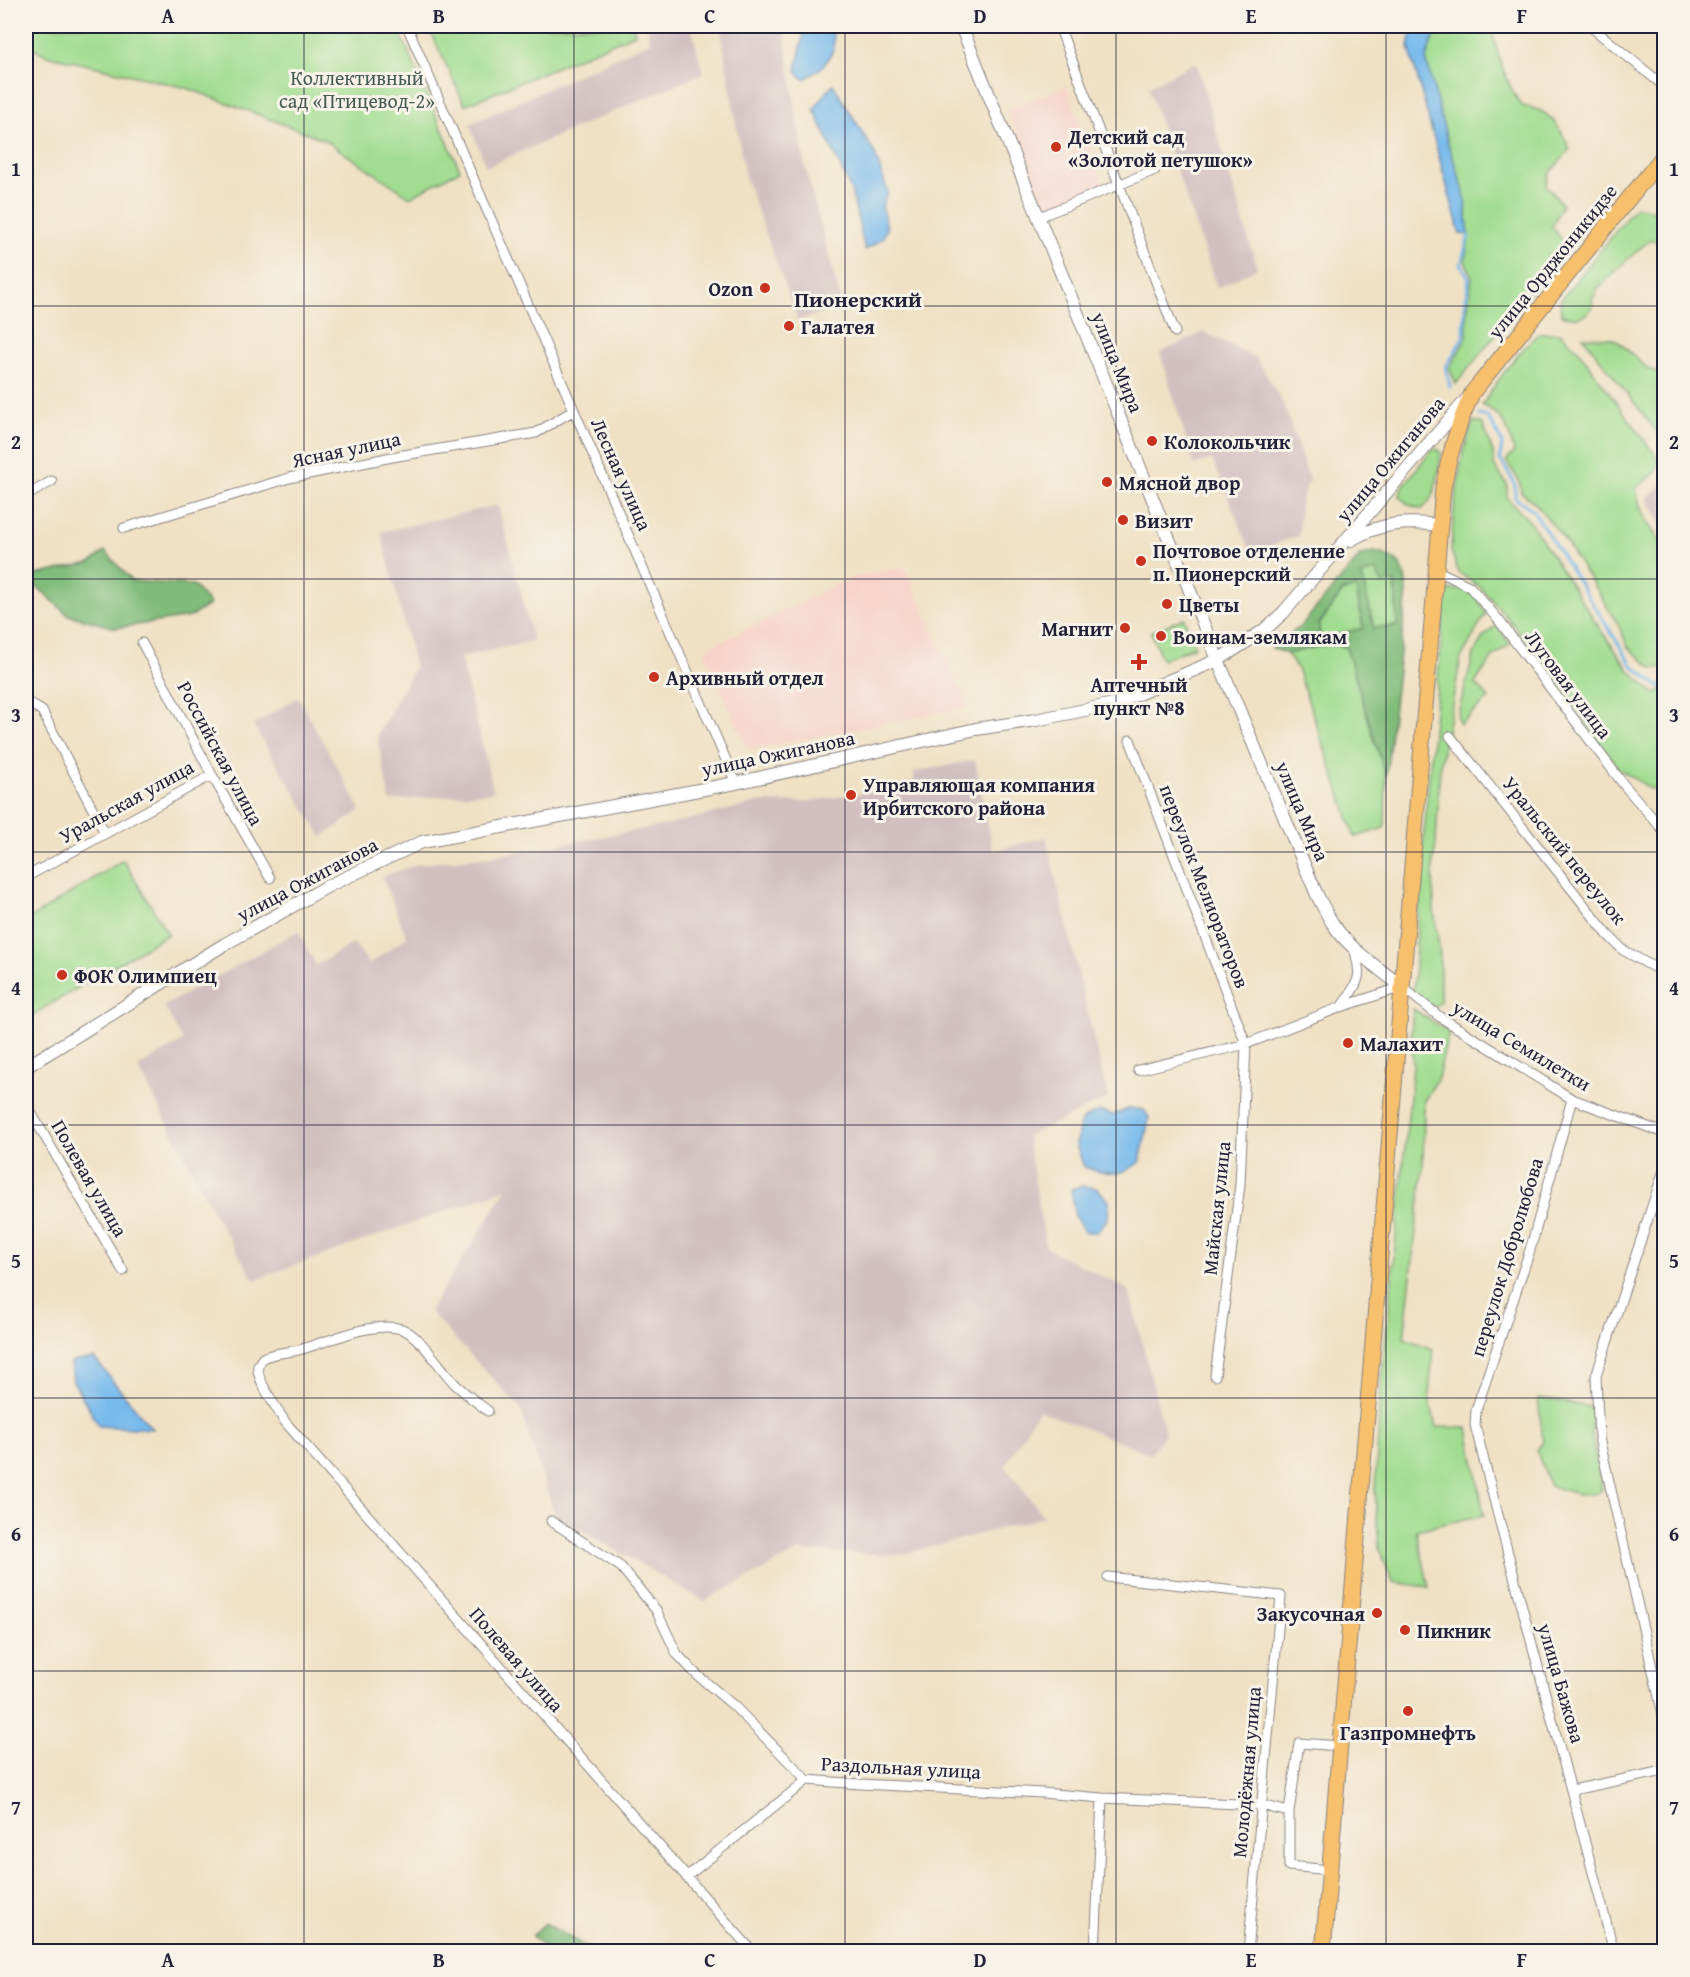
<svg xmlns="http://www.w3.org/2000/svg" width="1690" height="1977" font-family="'Gentium Book Plus',serif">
<rect width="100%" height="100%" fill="#f7f3e8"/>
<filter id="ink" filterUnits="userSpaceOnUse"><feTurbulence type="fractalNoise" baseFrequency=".0167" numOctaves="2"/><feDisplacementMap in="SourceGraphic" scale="12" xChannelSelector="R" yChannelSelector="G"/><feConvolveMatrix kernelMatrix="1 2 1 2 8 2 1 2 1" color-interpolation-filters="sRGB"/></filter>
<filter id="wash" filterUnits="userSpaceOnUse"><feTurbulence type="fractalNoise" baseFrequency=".008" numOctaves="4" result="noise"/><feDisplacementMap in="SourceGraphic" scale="24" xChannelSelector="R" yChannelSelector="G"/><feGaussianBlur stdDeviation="1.35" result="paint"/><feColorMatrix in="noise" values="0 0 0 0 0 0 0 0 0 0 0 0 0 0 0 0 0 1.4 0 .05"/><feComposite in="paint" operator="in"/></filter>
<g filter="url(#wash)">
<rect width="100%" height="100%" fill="#f0e1c4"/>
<path fill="#f7d1c8" d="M 1066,86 L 1104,186 L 1045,208 L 1007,109 Z
M 904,567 L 968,707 L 748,750 L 704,650 L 850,578 Z"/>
<path fill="#d2bfc0" d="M 647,26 L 691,26 L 703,73 L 486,167 L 470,124 L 650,42 Z
M 720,26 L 783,26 L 804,162 L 842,305 L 798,321 L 745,177 Z
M 1196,62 L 1257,268 L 1217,288 L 1148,87 Z
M 1204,332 L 1256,358 L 1283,403 L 1309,479 L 1300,503 L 1299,536 L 1251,552 L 1212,459 L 1194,465 L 1160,353 Z
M 1664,483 L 1664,529 L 1647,498 Z
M 498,505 L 533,641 L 460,657 L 494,792 L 390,801 L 377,736 L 415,667 L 381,532 Z
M 298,697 L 361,810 L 322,837 L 253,725 Z
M 975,760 L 993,851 L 1046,837 L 1108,1098 L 1027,1136 L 1046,1248 L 1129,1290 L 1165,1433 L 1151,1454 L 1038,1410 L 1005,1466 L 1044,1517 L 900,1555 L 799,1551 L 704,1601 L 555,1515 L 520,1408 L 429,1311 L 507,1189 L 254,1280 L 216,1217 L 138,1067 L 183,1041 L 164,1006 L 298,931 L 316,965 L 354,943 L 369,964 L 407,937 L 382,877 L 415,865 L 506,854 L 667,825 L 760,802 L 805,802 L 862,793 L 914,781 L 914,772 Z"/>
<path fill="#a1dd90" stroke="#628066" stroke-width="1.5" d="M 26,26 L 397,26 L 460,170 L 410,197 L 323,139 L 187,88 L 46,55 L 26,44 Z
M 428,26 L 633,26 L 635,34 L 465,105 Z
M 1442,26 L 1491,26 C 1497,54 1505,82 1522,106 C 1551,109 1558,125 1570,149 L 1549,174 L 1546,185 L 1562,204 L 1552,227 L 1567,246 L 1456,384 L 1449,368 L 1467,337 L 1467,313 L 1472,277 L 1465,261 L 1469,235 L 1464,192 L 1448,144 L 1426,59 L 1432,40 Z
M 1636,206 L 1659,212 L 1664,216 L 1664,247 L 1660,241 L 1649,241 L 1629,258 L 1598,288 L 1592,300 L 1593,306 C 1586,320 1574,318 1561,315 L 1560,301 Z
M 1539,333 L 1560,333 L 1578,350 L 1659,460 L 1656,472 L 1636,488 C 1639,510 1649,529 1664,545 L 1664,668 L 1652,668 L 1628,647 L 1617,622 L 1564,539 L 1536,504 L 1521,492 L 1520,482 L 1506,461 L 1514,452 C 1509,431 1504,414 1482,405 C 1499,378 1516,354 1539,333 Z
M 1583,337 C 1592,338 1605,336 1613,339 C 1629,345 1646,378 1664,371 L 1664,400 L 1659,404 L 1664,412 L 1664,441 Z
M 1473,421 L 1483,424 L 1493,453 L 1494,466 L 1507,484 L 1507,498 L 1531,523 L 1600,629 L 1629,670 L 1655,694 L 1664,688 L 1664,787 L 1651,789 L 1619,769 L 1510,621 L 1479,586 L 1459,573 L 1451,551 L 1454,508 L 1462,457 Z
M 1432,449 L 1437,449 L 1441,453 C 1438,472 1438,497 1422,509 C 1412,507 1406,504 1400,496 L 1401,489 Z
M 1376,569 L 1395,582 L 1398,626 L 1374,628 L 1361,574 Z
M 1356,587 L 1363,628 L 1320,640 L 1319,625 L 1343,591 Z
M 1464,589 L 1478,599 L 1486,613 L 1461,658 L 1440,766 L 1436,843 L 1433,862 L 1434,910 L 1440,955 L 1440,1002 L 1434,1007 L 1413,995 L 1422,856 L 1445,597 L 1450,590 Z
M 1184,618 L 1195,646 L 1162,660 L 1151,632 Z
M 1497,625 L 1510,644 L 1493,657 L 1475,683 L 1489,698 L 1460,724 L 1457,717 L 1474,654 L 1483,637 Z
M 1329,644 L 1346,647 L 1386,777 L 1385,828 L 1355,837 L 1297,668 L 1287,654 Z
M 123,860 L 168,934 L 26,1019 L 26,921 Z
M 1413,1009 L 1449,1032 L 1438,1078 L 1424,1101 L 1423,1169 L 1404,1338 L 1433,1349 L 1429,1396 L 1436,1427 L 1468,1428 L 1484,1515 L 1416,1530 L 1429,1587 L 1393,1582 L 1379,1549 L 1375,1489 L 1380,1398 L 1413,1066 L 1411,1035 Z
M 1538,1398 L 1592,1407 L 1592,1437 L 1602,1489 L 1598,1493 L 1577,1494 L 1550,1486 L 1536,1450 L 1543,1442 Z"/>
<path fill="#80bc7a" stroke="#516f5a" stroke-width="1.5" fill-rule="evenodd" d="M 105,551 L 132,581 L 193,585 L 210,604 L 190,617 L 116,628 L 68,615 L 27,577 L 90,563 Z
M 1374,552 C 1401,558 1405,566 1407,592 L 1386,777 L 1346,647 L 1329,644 L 1287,654 L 1272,648 L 1301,626 L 1360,556 ZM 1376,570 L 1382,584 L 1395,582 L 1397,626 L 1374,628 L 1362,575 ZM 1356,587 L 1363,628 L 1320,639 L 1319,624 L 1343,591 Z
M 545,1923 L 593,1951 L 548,1951 L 532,1936 Z"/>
<path fill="#77baec" stroke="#4c6e94" stroke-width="1.5" d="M 805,26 L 830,26 C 841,50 826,68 804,79 L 796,72 Z
M 1416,26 L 1442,26 L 1432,40 L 1426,59 L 1448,144 L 1464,192 L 1469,235 L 1460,234 L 1409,47 L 1412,30 Z
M 833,84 L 874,152 L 888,192 L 882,206 L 887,229 L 882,239 L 865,250 L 851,190 L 814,109 Z
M 1130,1108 L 1144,1110 L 1149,1118 L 1140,1162 C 1119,1178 1108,1175 1084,1167 L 1076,1145 L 1080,1124 L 1086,1117 L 1099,1111 L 1113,1115 Z
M 1082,1186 L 1097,1188 L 1109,1201 L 1108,1218 L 1097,1232 L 1085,1232 L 1075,1217 L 1071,1189 Z
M 94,1358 L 152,1429 L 99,1426 L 73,1381 L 71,1362 Z"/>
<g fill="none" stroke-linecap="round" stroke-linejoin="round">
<path stroke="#77baec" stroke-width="3" d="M 1450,387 L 1446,367 L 1464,336 L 1465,306 L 1469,278 L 1461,264 L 1469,235
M 1479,415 L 1488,417 L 1502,442 L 1500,459 L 1515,484 L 1515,498 L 1532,509 L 1632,665 L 1659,687 L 1664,684"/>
</g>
</g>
<g filter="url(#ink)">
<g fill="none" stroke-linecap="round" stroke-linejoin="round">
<g stroke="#898280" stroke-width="11">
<path id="minor" d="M 407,26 L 736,783
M 1059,26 L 1175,332
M 1590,26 L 1664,86
M 1039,217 L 1155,170
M 26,496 L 52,481
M 124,528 L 289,478 L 392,457 L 536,433 L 574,410
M 1436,570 L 1469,586 L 1497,618 L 1624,785 L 1664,831
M 142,643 L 212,775 L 270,878
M 26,701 L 42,711 L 105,833
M 1450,736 L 1608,935 L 1623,950 L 1664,973
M 1130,740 L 1246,1044 L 1240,1185 L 1215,1376
M 26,877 L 212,775
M 1341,1007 C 1359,981 1363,979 1354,948
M 1138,1070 L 1246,1044 L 1341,1007 L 1402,987 L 1440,1017 L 1572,1099 L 1664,1133
M 1572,1099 L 1530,1250 L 1476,1410 L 1475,1425 C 1519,1601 1568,1776 1614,1952
M 26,1104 L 123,1271
M 1664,1170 L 1596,1376 L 1599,1438 L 1664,1719
M 488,1411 C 477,1403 466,1394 456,1385 C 441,1370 421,1336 402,1329 C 372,1320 328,1342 299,1350 C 288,1353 273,1352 263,1358 C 262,1359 259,1364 258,1366 C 255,1378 279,1412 286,1423 L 753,1952
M 551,1521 L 621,1567 L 656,1610 L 677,1654 L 696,1674 L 734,1706 L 807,1780 L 860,1784 L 1042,1793 L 1102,1798 L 1261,1805 L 1289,1812
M 1108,1577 L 1281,1596 L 1248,1952
M 1572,1790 L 1664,1771
M 1330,1870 L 1289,1866 L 1289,1812 L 1299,1743 L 1340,1746
M 686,1877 L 807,1780
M 1095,1952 L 1102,1798
M 1634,1952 L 1664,1944"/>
</g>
<g stroke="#898280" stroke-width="14">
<path id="tertiary" d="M 961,26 L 1218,660 L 1317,895 C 1322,904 1327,915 1333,924 C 1350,950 1378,967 1402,987
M 1351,540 C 1379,523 1407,521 1439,525
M 26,1067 L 225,944 L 330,885 L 422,842 L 736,783 L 976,729 L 1036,720 L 1114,704 L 1218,660 L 1263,631 L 1283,613 L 1467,399"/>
</g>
<g stroke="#898280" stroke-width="17">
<path id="primary" d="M 1323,1952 L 1443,488 C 1449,455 1458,424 1472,393 L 1664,155"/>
</g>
<use href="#minor" stroke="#fff" stroke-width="9"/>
<use href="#tertiary" stroke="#fff" stroke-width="12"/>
<use href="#primary" stroke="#f7c06c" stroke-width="15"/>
</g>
</g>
<path fill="none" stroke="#22223b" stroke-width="1.5" stroke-opacity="0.55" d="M 304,26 L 304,1952M 574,26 L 574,1952M 845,26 L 845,1952M 1116,26 L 1116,1952M 1386,26 L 1386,1952M 26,306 L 1664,306M 26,579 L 1664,579M 26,852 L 1664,852M 26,1125 L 1664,1125M 26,1398 L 1664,1398M 26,1671 L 1664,1671"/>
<g fill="#c8321e" stroke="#f7f3e8" stroke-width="2">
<circle cx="1056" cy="147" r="6"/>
<circle cx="765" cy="288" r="6"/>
<circle cx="789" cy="326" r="6"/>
<circle cx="1152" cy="441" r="6"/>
<circle cx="1107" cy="482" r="6"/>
<circle cx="1123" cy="520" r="6"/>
<circle cx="1141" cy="561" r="6"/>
<circle cx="1167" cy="604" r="6"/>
<circle cx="1125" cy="628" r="6"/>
<circle cx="1161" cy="636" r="6"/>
<path d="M1136 653h6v6h6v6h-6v6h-6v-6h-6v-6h6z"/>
<circle cx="654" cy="677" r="6"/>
<circle cx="851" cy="795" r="6"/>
<circle cx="62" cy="975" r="6"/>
<circle cx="1348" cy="1043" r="6"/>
<circle cx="1377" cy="1613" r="6"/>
<circle cx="1405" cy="1630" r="6"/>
<circle cx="1408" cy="1711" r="6"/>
</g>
<g text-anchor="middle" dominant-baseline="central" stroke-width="6" stroke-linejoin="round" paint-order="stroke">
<g font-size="20" fill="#485a54" stroke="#f7f3e8">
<text x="357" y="77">Коллективный<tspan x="357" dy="23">сад «Птицевод-2»</tspan></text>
</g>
<g font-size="20" font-weight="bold" fill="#22223b" stroke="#f7f3e8" text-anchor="start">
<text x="1068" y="136">Детский сад<tspan x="1068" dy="23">«Золотой петушок»</tspan></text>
<text x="753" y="288" text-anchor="end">Ozon</text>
<text x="801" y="326">Галатея</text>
<text x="1164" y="441">Колокольчик</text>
<text x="1119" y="482">Мясной двор</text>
<text x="1135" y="520">Визит</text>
<text x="1153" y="550">Почтовое отделение<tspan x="1153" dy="23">п. Пионерский</tspan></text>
<text x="1179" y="604">Цветы</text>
<text x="1113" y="628" text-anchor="end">Магнит</text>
<text x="1173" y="636">Воинам-землякам</text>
<text x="666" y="677">Архивный отдел</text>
<text x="1139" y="684" text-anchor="middle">Аптечный<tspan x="1139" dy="23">пункт №8</tspan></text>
<text x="863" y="784">Управляющая компания<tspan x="863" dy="23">Ирбитского района</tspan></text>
<text x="74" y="975">ФОК Олимпиец</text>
<text x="1360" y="1043">Малахит</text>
<text x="1365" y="1613" text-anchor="end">Закусочная</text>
<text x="1417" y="1630">Пикник</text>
<text x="1408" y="1732" text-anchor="middle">Газпромнефть</text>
</g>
<g font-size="20" fill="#22223b" stroke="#f7f3e8">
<text transform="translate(1552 261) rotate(-51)">улица Орджоникидзе</text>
<text transform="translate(1118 362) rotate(68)">улица Мира</text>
<text transform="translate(346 449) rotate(-12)">Ясная улица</text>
<text transform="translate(1390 459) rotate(-50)">улица Ожиганова</text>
<text transform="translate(622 474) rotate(66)">Лесная улица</text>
<text transform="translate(1569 684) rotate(53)">Луговая улица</text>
<text transform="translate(221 753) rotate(62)">Российская улица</text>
<text transform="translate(778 753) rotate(-12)">улица Ожиганова</text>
<text transform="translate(126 801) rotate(-29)">Уральская улица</text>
<text transform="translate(1303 811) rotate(67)">улица Мира</text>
<text transform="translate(1565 850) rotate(51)">Уральский переулок</text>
<text transform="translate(307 879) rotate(-28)">улица Ожиганова</text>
<text transform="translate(1205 886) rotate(69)">переулок Мелиораторов</text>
<text transform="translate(1522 1045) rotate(31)">улица Семилетки</text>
<text transform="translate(90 1178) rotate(60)">Полевая улица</text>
<text transform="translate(1216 1208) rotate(-84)">Майская улица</text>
<text transform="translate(1506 1257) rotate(-73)">переулок Добролюбова</text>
<text transform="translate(517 1659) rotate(49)">Полевая улица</text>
<text transform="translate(1562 1683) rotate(74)">улица Бажова</text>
<text transform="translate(901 1767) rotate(3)">Раздольная улица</text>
<text transform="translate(1246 1772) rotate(-85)">Молодёжная улица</text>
</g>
<g font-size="22" font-weight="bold" fill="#22223b" stroke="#f7f3e8">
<text x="858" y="299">Пионерский</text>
</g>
</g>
<rect width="1690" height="1977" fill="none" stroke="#f7f3e8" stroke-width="66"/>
<rect x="33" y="33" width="1624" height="1911" fill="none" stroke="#22223b" stroke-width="2"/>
<g font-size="20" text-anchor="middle" font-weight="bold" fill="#22223b">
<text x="168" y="23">A</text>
<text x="439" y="23">B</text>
<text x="710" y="23">C</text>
<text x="980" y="23">D</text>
<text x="1251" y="23">E</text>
<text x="1522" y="23">F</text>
<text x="16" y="176">1</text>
<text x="1674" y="176">1</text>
<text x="16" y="449">2</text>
<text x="1674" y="449">2</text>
<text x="16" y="722">3</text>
<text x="1674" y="722">3</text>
<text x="16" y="995">4</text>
<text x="1674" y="995">4</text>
<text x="16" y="1268">5</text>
<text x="1674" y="1268">5</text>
<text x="16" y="1541">6</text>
<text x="1674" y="1541">6</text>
<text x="16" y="1814">7</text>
<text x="1674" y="1814">7</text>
<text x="168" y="1967">A</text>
<text x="439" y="1967">B</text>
<text x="710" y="1967">C</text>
<text x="980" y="1967">D</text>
<text x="1251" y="1967">E</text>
<text x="1522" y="1967">F</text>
</g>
</svg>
